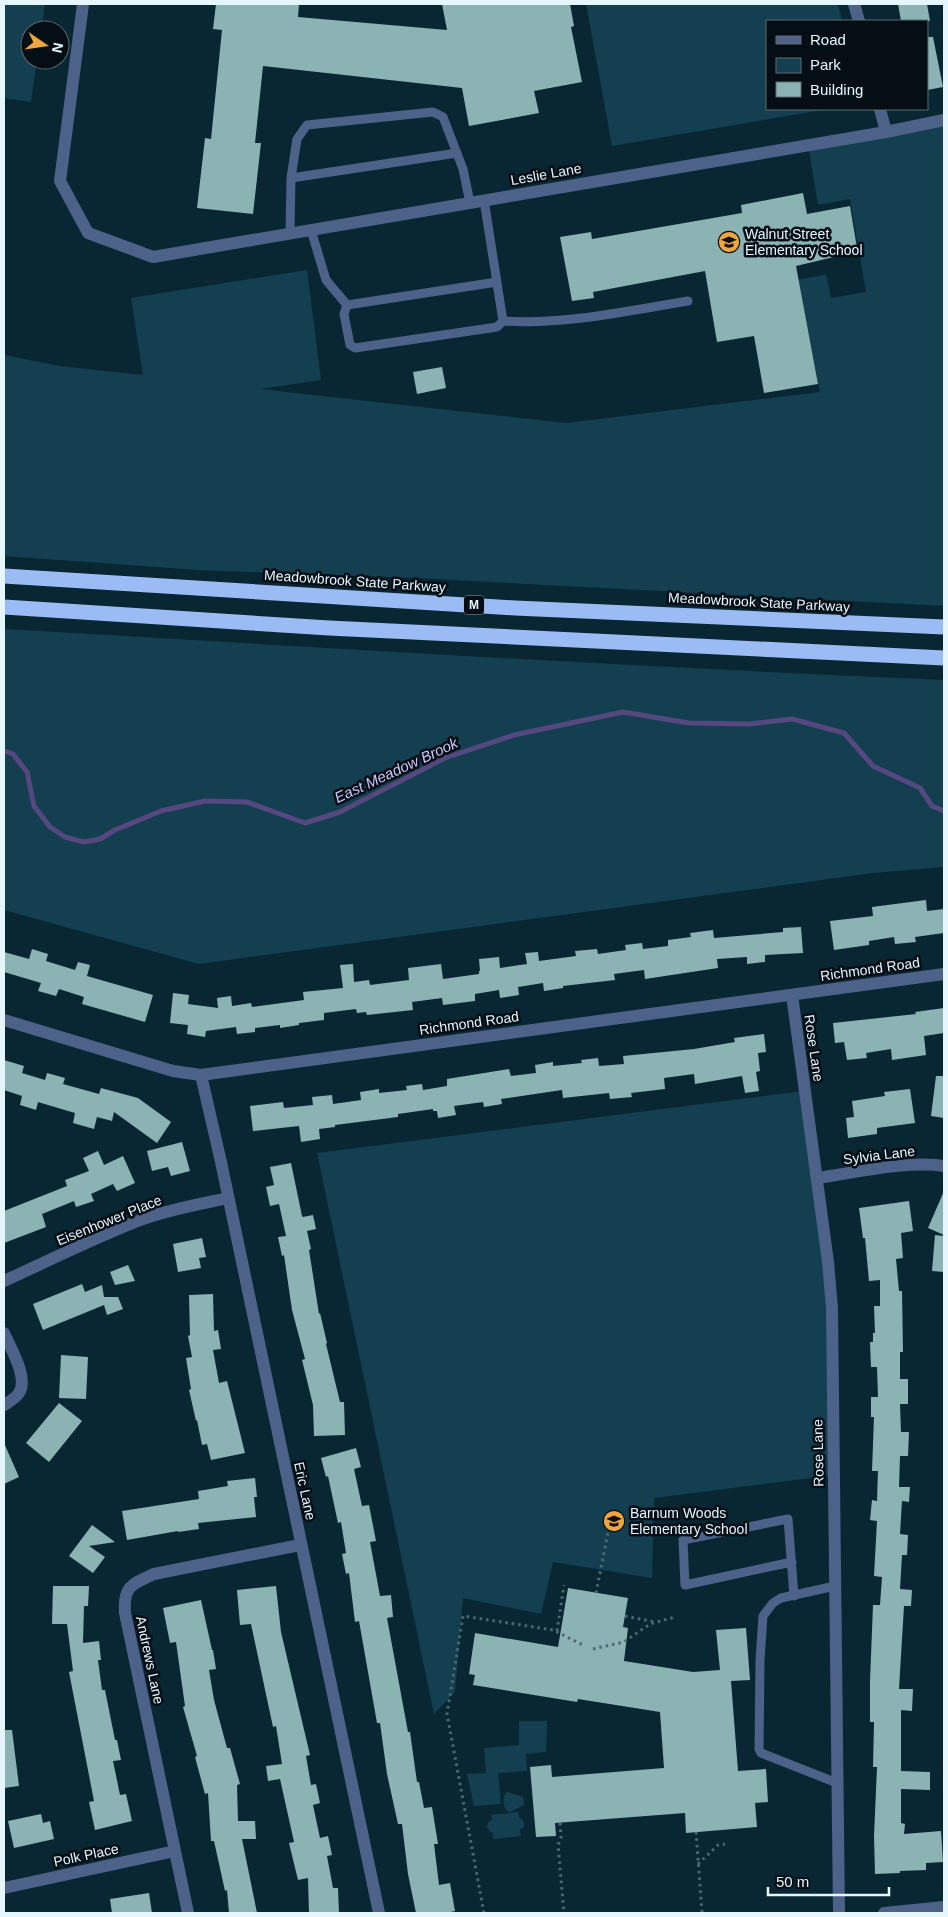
<svg xmlns="http://www.w3.org/2000/svg" width="948" height="1917" font-family="Arial,sans-serif">
<rect width="100%" height="100%" fill="#082733"/>
<path fill="#133f51" d="M 4,4 L 45,4 L 41,30 L 30,30 L 30,60 L 37,60 L 31,102 L 4,98 Z
M 586,4 L 838,4 L 842,21 L 767,21 L 767,109 L 828,109 L 612,146 Z
M 944,120 L 944,606 L 416,578 L 198,570 L 4,556 L 4,355 L 60,366 L 143,375 L 131,298 L 307,270 L 321,380 L 260,389 L 566,423 L 820,392 L 798,280 L 826,274 L 831,298 L 866,292 L 850,199 L 818,205 L 808,145 Z
M 4,629 C 317,647 630,667 944,680 L 944,867 L 873,873 L 199,964 L 4,910 Z
M 804,1091 L 828,1262 L 834,1475 L 654,1498 L 652,1578 L 553,1562 L 541,1614 L 463,1598 L 455,1692 L 434,1714 L 317,1153 Z
M 519,1721 L 547,1721 L 546,1752 L 526,1754 L 527,1771 L 498,1773 L 501,1804 L 474,1806 L 467,1774 L 486,1773 L 484,1748 L 519,1745 Z
M 507,1792 L 523,1797 L 524,1805 L 510,1812 L 507,1811 C 502,1805 502,1797 507,1792 Z
M 518,1812 L 519,1817 L 523,1820 L 524,1827 L 520,1830 L 521,1836 L 493,1839 L 493,1833 L 490,1832 L 487,1827 L 489,1821 L 492,1820 L 491,1815 Z"/>
<g fill="none" stroke-linecap="round" stroke-linejoin="round">
<path stroke="#55487e" stroke-width="5" d="M 4,751 L 13,754 L 27,772 L 34,806 L 50,827 L 65,837 L 84,842 L 100,839 L 115,830 L 161,811 L 205,801 L 247,802 L 305,823 L 340,812 L 445,758 L 514,735 L 623,712 L 689,723 L 749,724 L 792,719 L 844,733 L 873,766 L 920,788 L 932,806 L 944,811"/>
</g>
<path fill="#8cb3b4" d="M 216,4 L 299,4 L 298,17 L 447,30 L 442,4 L 570,4 L 574,26 L 571,27 L 582,82 L 534,91 L 539,113 L 469,126 L 462,88 L 263,66 L 255,143 L 261,143 L 253,214 L 197,208 L 205,138 L 211,139 L 222,30 L 213,29 Z
M 898,4 L 927,4 L 930,21 L 901,21 Z
M 927,37 L 933,37 L 943,87 L 927,90 Z
M 803,193 L 807,214 L 850,206 L 858,254 L 838,257 L 838,256 L 796,266 L 818,384 L 764,393 L 754,336 L 717,342 L 705,271 L 593,292 L 594,298 L 572,301 L 560,237 L 591,232 L 592,239 L 742,213 L 741,205 Z
M 442,367 L 446,388 L 417,394 L 413,372 Z
M 926,900 L 927,911 L 944,909 L 944,933 L 915,937 L 916,942 L 895,944 L 894,937 L 869,941 L 869,945 L 834,950 L 830,921 L 873,916 L 872,907 Z
M 801,927 L 803,953 L 765,955 L 765,962 L 747,964 L 747,957 L 717,959 L 718,968 L 645,979 L 644,970 L 614,974 L 615,980 L 563,986 L 563,988 L 544,991 L 543,983 L 518,987 L 519,995 L 500,998 L 499,990 L 475,994 L 475,1001 L 443,1005 L 442,998 L 412,1002 L 413,1010 L 367,1015 L 366,1012 L 357,1013 L 356,1009 L 324,1013 L 324,1020 L 299,1023 L 299,1025 L 280,1028 L 280,1025 L 255,1028 L 255,1032 L 237,1034 L 236,1027 L 206,1031 L 205,1037 L 187,1034 L 188,1025 L 170,1023 L 173,993 L 189,995 L 188,1004 L 218,1008 L 217,998 L 231,996 L 232,1006 L 251,1003 L 252,1007 L 304,1000 L 303,992 L 343,988 L 340,965 L 353,964 L 354,982 L 369,980 L 370,985 L 409,980 L 408,968 L 441,964 L 443,979 L 479,974 L 479,971 L 480,971 L 479,959 L 499,957 L 500,968 L 527,964 L 525,953 L 538,952 L 539,961 L 576,956 L 575,951 L 597,949 L 598,954 L 626,950 L 625,945 L 642,943 L 643,949 L 668,946 L 668,940 L 691,937 L 690,933 L 713,930 L 714,938 L 783,932 L 783,928 Z
M 32,949 L 48,954 L 46,961 L 75,970 L 78,962 L 90,965 L 87,976 L 153,995 L 145,1022 L 82,1004 L 84,997 L 59,989 L 56,996 L 38,991 L 41,983 L 4,972 L 4,952 L 29,959 Z
M 944,1008 L 944,1033 L 924,1036 L 926,1055 L 892,1060 L 891,1049 L 866,1053 L 867,1058 L 847,1060 L 844,1042 L 835,1043 L 833,1023 L 916,1014 L 915,1012 Z
M 764,1034 L 766,1052 L 758,1053 L 760,1071 L 756,1072 L 759,1091 L 745,1093 L 742,1076 L 695,1084 L 694,1074 L 664,1078 L 665,1089 L 631,1093 L 632,1097 L 610,1099 L 609,1093 L 563,1098 L 562,1090 L 501,1099 L 502,1104 L 484,1107 L 483,1102 L 454,1106 L 456,1115 L 438,1118 L 437,1111 L 433,1111 L 433,1109 L 398,1114 L 398,1117 L 335,1125 L 335,1127 L 319,1129 L 320,1139 L 301,1142 L 299,1126 L 253,1131 L 250,1106 L 283,1102 L 284,1108 L 313,1105 L 312,1097 L 332,1095 L 333,1104 L 361,1100 L 360,1092 L 379,1089 L 379,1093 L 407,1090 L 406,1086 L 422,1084 L 423,1090 L 447,1086 L 447,1079 L 509,1069 L 511,1076 L 536,1073 L 535,1065 L 553,1062 L 553,1066 L 582,1063 L 581,1060 L 598,1058 L 599,1066 L 624,1064 L 623,1056 L 694,1049 L 735,1042 L 734,1038 Z
M 4,1060 L 24,1066 L 22,1073 L 45,1080 L 47,1073 L 65,1078 L 63,1084 L 99,1094 L 101,1088 L 138,1098 L 171,1122 L 157,1143 L 114,1112 L 112,1121 L 97,1117 L 94,1129 L 73,1123 L 75,1113 L 38,1102 L 36,1110 L 20,1105 L 22,1096 L 4,1090 Z
M 936,1076 L 944,1076 L 944,1118 L 931,1116 Z
M 910,1089 L 915,1123 L 877,1128 L 877,1134 L 848,1138 L 846,1118 L 854,1117 L 852,1101 L 885,1096 L 884,1092 Z
M 182,1142 L 190,1171 L 171,1176 L 168,1167 L 152,1171 L 147,1151 Z
M 98,1151 L 104,1165 L 123,1156 L 135,1183 L 117,1191 L 113,1184 L 91,1194 L 94,1201 L 76,1207 L 74,1201 L 42,1214 L 46,1227 L 4,1243 L 4,1211 L 67,1186 L 65,1180 L 89,1171 L 83,1158 Z
M 291,1163 L 302,1216 L 303,1217 L 313,1215 L 316,1229 L 307,1231 L 311,1249 L 309,1250 L 319,1314 L 320,1313 L 327,1343 L 326,1344 L 340,1402 L 344,1402 L 345,1435 L 314,1436 L 313,1405 L 302,1360 L 305,1359 L 292,1310 L 284,1255 L 282,1256 L 278,1237 L 286,1236 L 279,1204 L 270,1206 L 266,1187 L 274,1185 L 270,1167 Z
M 944,1191 L 944,1235 L 928,1228 Z
M 909,1201 L 913,1231 L 901,1233 L 903,1258 L 896,1259 L 899,1291 L 902,1291 L 903,1352 L 900,1352 L 900,1379 L 908,1379 L 908,1404 L 900,1404 L 901,1432 L 909,1432 L 908,1456 L 900,1456 L 899,1487 L 910,1487 L 909,1502 L 902,1501 L 900,1534 L 908,1535 L 907,1555 L 902,1555 L 900,1589 L 912,1590 L 911,1606 L 904,1606 L 899,1689 L 913,1689 L 912,1711 L 901,1710 L 901,1771 L 930,1772 L 930,1790 L 901,1789 L 901,1823 L 905,1824 L 904,1834 L 941,1831 L 943,1862 L 926,1863 L 926,1870 L 900,1871 L 900,1873 L 875,1874 L 874,1836 L 877,1767 L 873,1767 L 874,1722 L 870,1722 L 870,1681 L 873,1605 L 880,1605 L 882,1577 L 874,1576 L 877,1521 L 870,1520 L 872,1500 L 877,1501 L 878,1471 L 872,1471 L 874,1417 L 871,1417 L 871,1397 L 878,1397 L 877,1367 L 871,1367 L 870,1342 L 873,1342 L 873,1333 L 875,1333 L 874,1306 L 880,1306 L 880,1280 L 869,1281 L 865,1238 L 863,1238 L 859,1208 Z
M 935,1235 L 944,1236 L 944,1272 L 932,1271 Z
M 202,1238 L 206,1257 L 199,1258 L 201,1268 L 178,1272 L 173,1244 Z
M 128,1265 L 135,1281 L 115,1285 L 110,1272 Z
M 82,1284 L 85,1292 L 102,1285 L 104,1297 L 118,1297 L 123,1309 L 107,1315 L 104,1305 L 43,1330 L 33,1304 Z
M 213,1294 L 214,1331 L 218,1330 L 221,1349 L 213,1350 L 219,1383 L 227,1381 L 245,1453 L 211,1460 L 207,1444 L 202,1445 L 197,1420 L 196,1421 L 189,1390 L 191,1389 L 186,1358 L 192,1357 L 188,1336 L 190,1335 L 189,1295 Z
M 61,1355 L 88,1357 L 86,1399 L 59,1398 Z
M 59,1403 L 82,1421 L 49,1462 L 26,1443 Z
M 4,1443 L 19,1477 L 4,1484 Z
M 356,1448 L 361,1467 L 354,1469 L 362,1506 L 369,1505 L 376,1541 L 370,1542 L 380,1596 L 391,1595 L 393,1617 L 387,1618 L 408,1732 L 410,1732 L 417,1782 L 419,1782 L 424,1808 L 432,1807 L 438,1844 L 434,1844 L 439,1885 L 450,1883 L 455,1911 L 446,1913 L 416,1913 L 408,1874 L 402,1824 L 398,1824 L 387,1774 L 380,1723 L 377,1723 L 359,1621 L 355,1622 L 349,1573 L 346,1574 L 342,1554 L 346,1553 L 341,1522 L 338,1523 L 328,1476 L 326,1477 L 321,1458 Z
M 255,1478 L 257,1497 L 254,1497 L 256,1517 L 198,1523 L 199,1529 L 178,1532 L 178,1531 L 127,1540 L 122,1511 L 199,1499 L 198,1491 L 228,1486 L 227,1481 Z
M 92,1525 L 115,1542 L 89,1546 L 105,1557 L 93,1573 L 69,1556 Z
M 53,1586 L 89,1586 L 88,1606 L 84,1606 L 83,1643 L 99,1641 L 101,1660 L 98,1660 L 102,1690 L 105,1690 L 115,1740 L 117,1740 L 121,1760 L 113,1761 L 120,1795 L 126,1794 L 132,1821 L 95,1830 L 89,1802 L 94,1801 L 69,1672 L 73,1671 L 67,1624 L 52,1624 Z
M 276,1586 L 281,1632 L 310,1755 L 306,1756 L 311,1785 L 316,1784 L 320,1803 L 313,1805 L 320,1838 L 328,1836 L 332,1855 L 327,1856 L 333,1888 L 338,1888 L 339,1913 L 309,1913 L 308,1878 L 298,1880 L 289,1843 L 294,1842 L 280,1779 L 268,1781 L 266,1766 L 282,1764 L 276,1726 L 273,1727 L 251,1624 L 240,1625 L 237,1590 Z
M 568,1588 L 628,1598 L 623,1627 L 628,1628 L 624,1661 L 693,1672 L 720,1670 L 716,1630 L 746,1628 L 750,1680 L 731,1681 L 738,1771 L 766,1769 L 768,1802 L 755,1803 L 757,1827 L 686,1833 L 685,1813 L 555,1823 L 556,1836 L 536,1837 L 530,1767 L 551,1765 L 552,1777 L 664,1768 L 660,1712 L 578,1699 L 577,1702 L 473,1685 L 475,1675 L 469,1674 L 475,1633 L 558,1647 Z
M 201,1600 L 212,1650 L 213,1650 L 216,1669 L 209,1670 L 214,1700 L 227,1748 L 230,1748 L 240,1784 L 237,1785 L 238,1821 L 255,1821 L 256,1839 L 242,1839 L 257,1913 L 229,1913 L 227,1890 L 225,1891 L 214,1841 L 211,1841 L 208,1793 L 205,1794 L 195,1757 L 197,1756 L 183,1707 L 185,1706 L 176,1642 L 170,1643 L 163,1608 Z
M 4,1730 L 12,1730 L 19,1786 L 4,1788 Z
M 41,1814 L 43,1823 L 50,1821 L 54,1839 L 14,1848 L 8,1821 Z
M 149,1893 L 152,1913 L 112,1913 L 110,1899 Z"/>
<g fill="none" stroke-linecap="round" stroke-linejoin="round">
<path stroke="#4d6873" stroke-width="3" stroke-dasharray="2.5 4" stroke-linecap="butt" d="M 596,1593 L 609,1527
M 625,1616 L 656,1622
M 557,1631 L 564,1585
M 593,1649 L 624,1642 L 650,1624 L 675,1617
M 560,1823 L 561,1838 L 558,1845 L 564,1913
M 696,1832 L 702,1912
M 698,1864 L 718,1845 L 725,1844
M 484,1913 L 447,1714 L 463,1616 L 553,1630 L 585,1646"/>
<path stroke="#4d6288" stroke-width="9" d="M 291,178 L 457,153
M 484,200 L 503,321 L 497,327 L 355,348 L 350,345 L 344,314 L 347,305 L 497,282
M 311,230 L 326,280 L 347,305
M 290,233 L 291,178 L 297,139 L 307,125 L 433,112 L 443,117 L 463,169 L 470,203
M 503,321 C 565,325 627,311 688,301
M 792,1562 L 685,1585 L 683,1540 L 788,1519 L 794,1596
M 835,1586 L 781,1598 L 773,1603 L 763,1616 L 760,1660 L 759,1749 L 761,1753 L 837,1783"/>
<path stroke="#4d6288" stroke-width="12" d="M 83,4 L 60,181 L 88,233 L 153,257 L 886,132 L 944,120
M 854,4 L 859,21
M 880,109 L 886,132
M 792,995 L 828,1262 L 832,1308 L 839,1913
M 4,1020 L 173,1071 L 201,1075 L 944,974
M 201,1075 L 221,1162 L 379,1913
M 817,1178 C 854,1173 909,1160 944,1166
M 4,1281 C 50,1260 96,1237 143,1219 C 171,1209 200,1204 228,1198
M 4,1333 C 10,1347 29,1378 19,1393 C 16,1398 9,1402 4,1405
M 4,1888 L 175,1851
M 188,1913 L 125,1613 C 123,1586 132,1584 154,1574 L 300,1545
M 884,1913 L 944,1907"/>
<path stroke="#9bbbf4" stroke-width="15" d="M 4,576 L 515,608 L 944,627
M 4,607 L 329,628 L 944,658"/>
</g>
<defs>
<g id="school-disc" transform="scale(1.125)"><circle r="9.5" fill="#f0a63f" stroke="#040e14"/><path d="M0-5L7-2L0 1L-7-2ZM-4 1L0 2.5L4 1V4Q0 6-4 4Z" fill="#111"/></g>
</defs>
<g fill-rule="evenodd">
<use href="#school-disc" x="729" y="242"/>
<use href="#school-disc" x="614" y="1521"/>
</g>
<g text-anchor="middle" dominant-baseline="central" stroke-width="5" stroke-linejoin="round" paint-order="stroke">
<rect fill="#040e14" stroke="#a2b0b8" stroke-width="1" x="464" y="595.5" width="20" height="19" rx="4"/>
<g font-size="12" font-weight="bold" fill="#e5f6ff">
<text x="474" y="605">M</text>
</g>
<g font-size="14" fill="#e5f6ff" stroke="#040e14">
<text transform="translate(546 174) rotate(-10)">Leslie Lane</text>
<text transform="translate(355 581) rotate(4)">Meadowbrook State Parkway</text>
<text transform="translate(759 602) rotate(3)">Meadowbrook State Parkway</text>
<text transform="translate(870 969) rotate(-8)">Richmond Road</text>
<text transform="translate(469 1023) rotate(-8)">Richmond Road</text>
<text transform="translate(814 1048) rotate(82)">Rose Lane</text>
<text transform="translate(879 1155) rotate(-7)">Sylvia Lane</text>
<text transform="translate(109 1220) rotate(-22)">Eisenhower Place</text>
<text transform="translate(818 1453) rotate(-91)">Rose Lane</text>
<text transform="translate(305 1491) rotate(78)">Eric Lane</text>
<text transform="translate(150 1660) rotate(78)">Andrews Lane</text>
<text transform="translate(86 1855) rotate(-12)">Polk Place</text>
</g>
<g font-size="14" fill="#e5f6ff" stroke="#040e14" text-anchor="start">
<text x="745" y="234">Walnut Street<tspan x="745" dy="16">Elementary School</tspan></text>
<text x="630" y="1513">Barnum Woods<tspan x="630" dy="16">Elementary School</tspan></text>
</g>
<g font-size="15" font-style="italic" fill="#cfc6f8" stroke="#040e14">
<text transform="translate(396 770) rotate(-25)">East Meadow Brook</text>
</g>
</g>
<rect width="948" height="1917" fill="none" stroke="#e5f6ff" stroke-width="10"/>
<rect x="766" y="20" width="162" height="90" fill="#040e14" stroke="#5e6b72"/>
<rect x="776" y="36" width="25" height="8" fill="#4d6288" stroke="#5e6b72"/>
<text x="810" y="45" font-size="15" fill="#e5f6ff">Road</text>
<rect x="776" y="58" width="25" height="15" fill="#133f51" stroke="#5e6b72"/>
<text x="810" y="70" font-size="15" fill="#e5f6ff">Park</text>
<rect x="776" y="82" width="25" height="15" fill="#8cb3b4" stroke="#5e6b72"/>
<text x="810" y="95" font-size="15" fill="#e5f6ff">Building</text>
<g transform="translate(45 45) rotate(103)"><circle r="24" fill="#040e14" stroke="#5e6b72"/>
<path d="M0-4L9 19L0 12L-9 19Z" fill="#f0a63f"/>
<text y="-8" font-size="14" font-weight="bold" text-anchor="middle" fill="#e5f6ff">N</text>
</g>
<path d="M768 1887v8h121v-8" fill="none" stroke="#e5f6ff" stroke-width="2.5"/>
<text x="776" y="1887" font-size="15" fill="#e5f6ff" stroke="#040e14" stroke-width="4" paint-order="stroke">50 m</text>
</svg>
